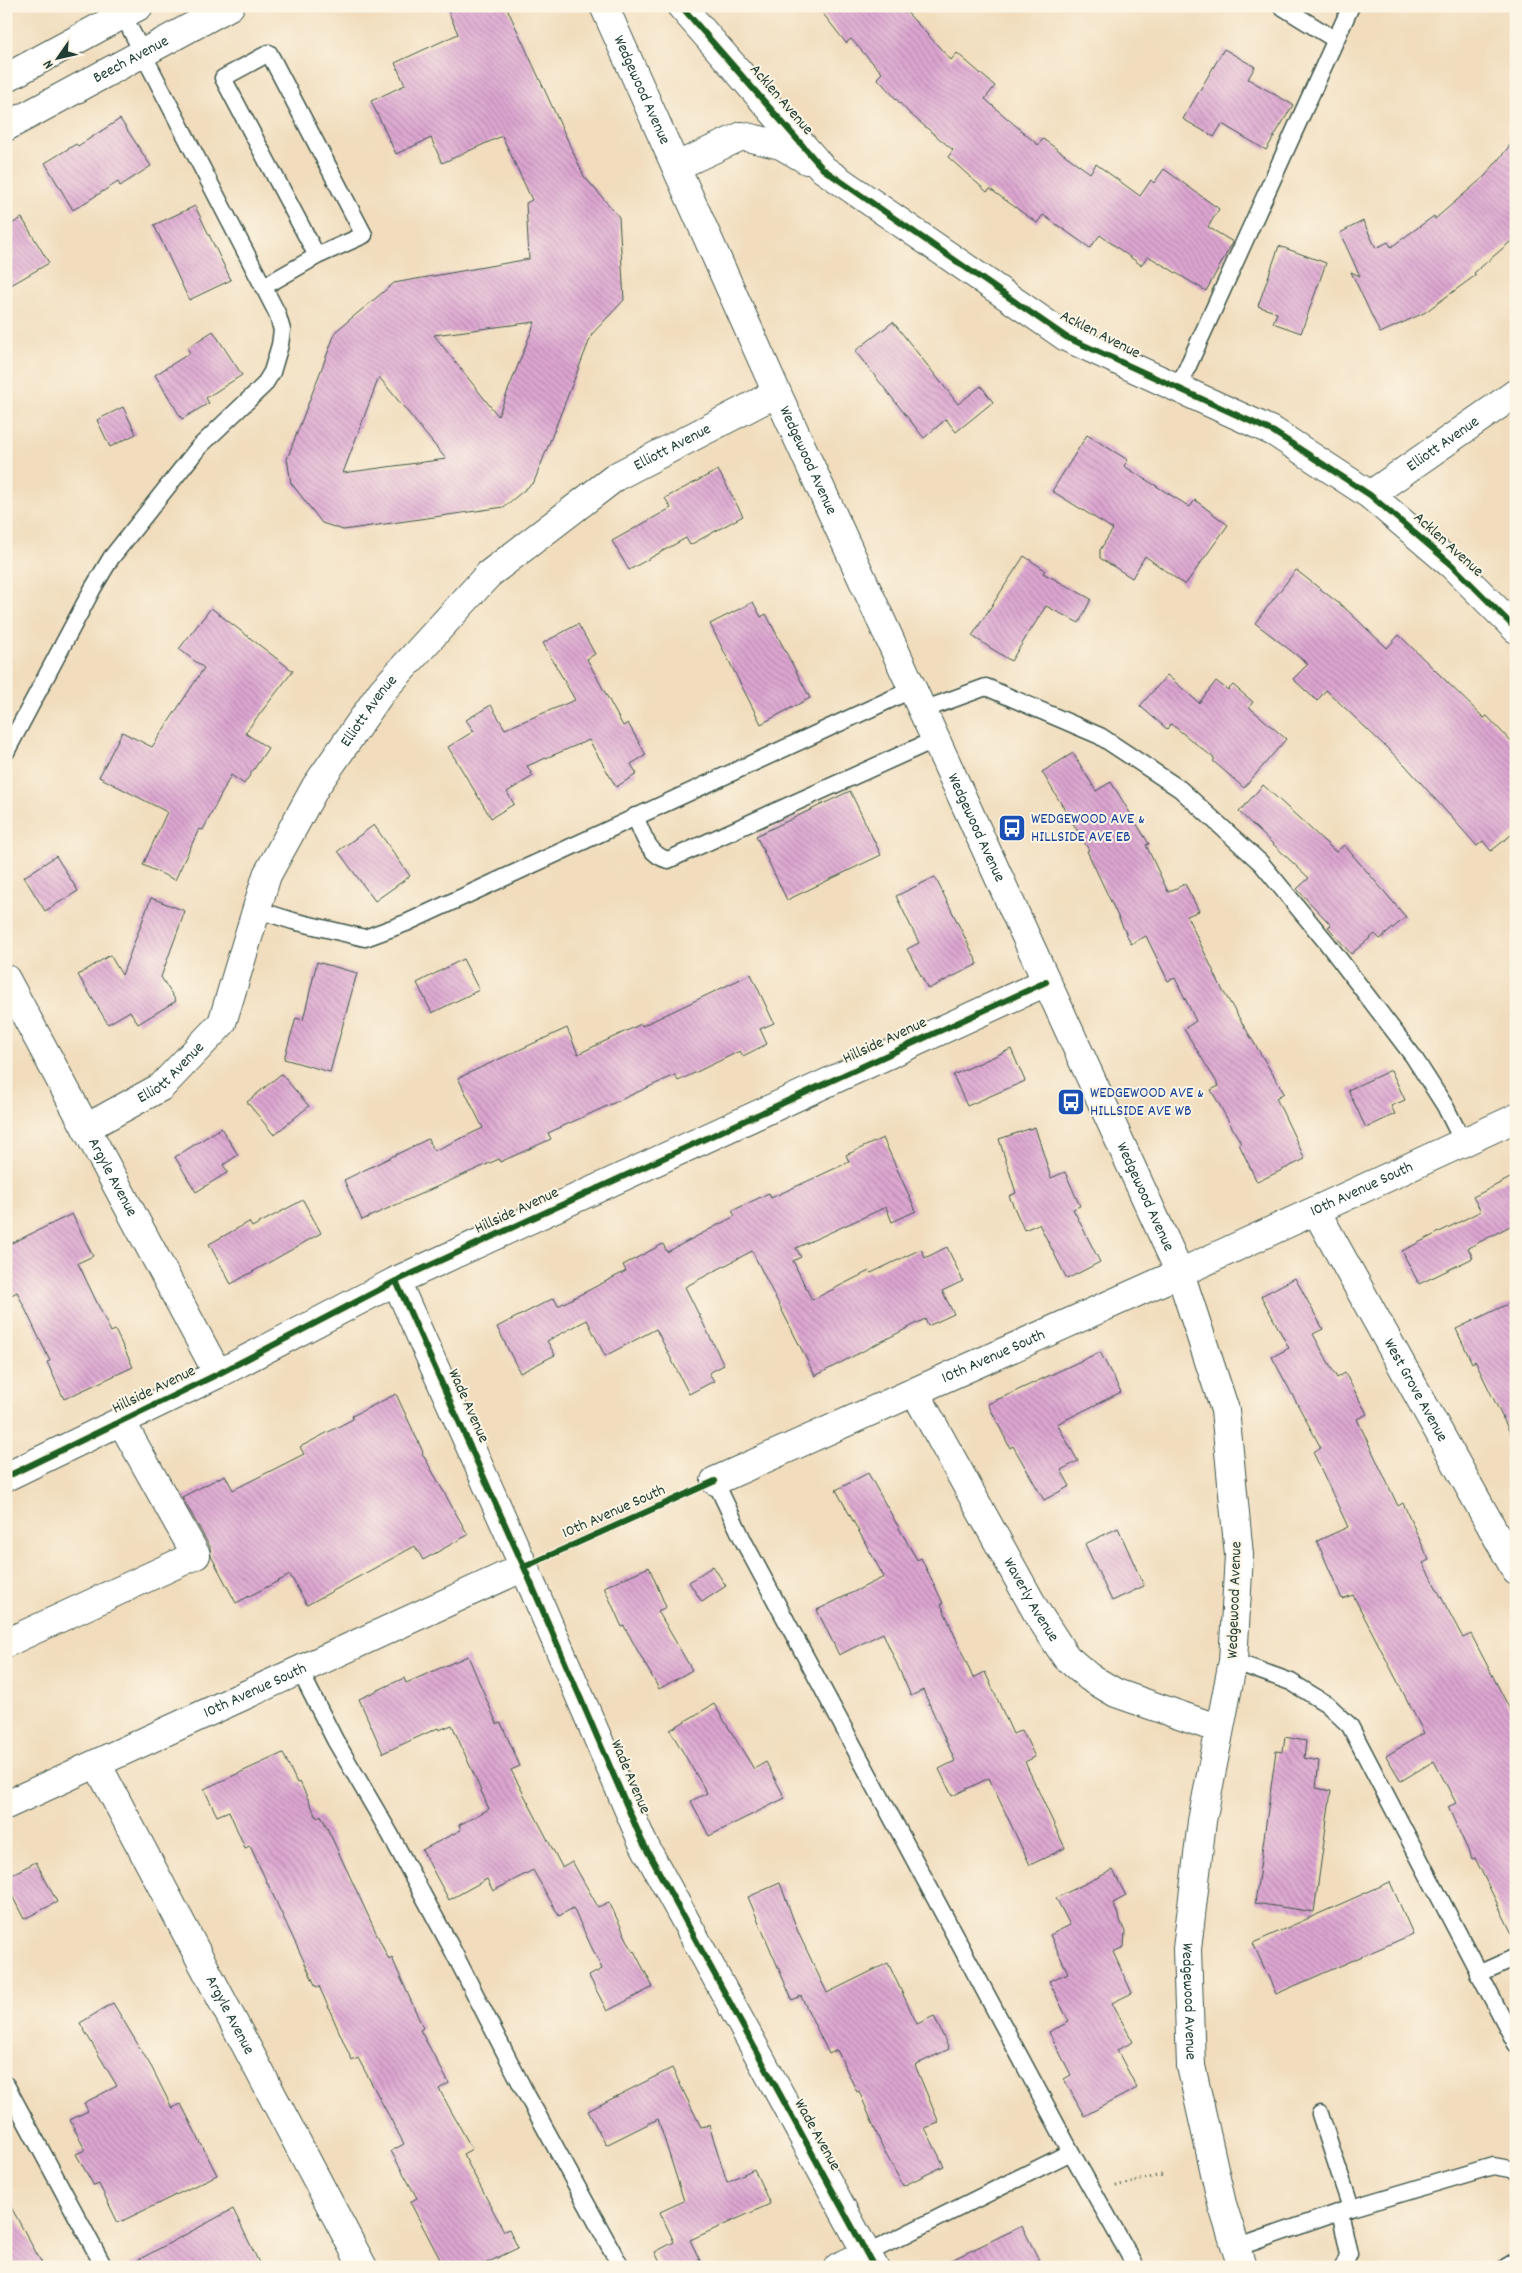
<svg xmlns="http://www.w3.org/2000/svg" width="1522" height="2273" font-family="Dekko,sans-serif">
<defs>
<pattern id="building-back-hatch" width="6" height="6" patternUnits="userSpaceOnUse" patternTransform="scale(1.25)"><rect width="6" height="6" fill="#dda6d2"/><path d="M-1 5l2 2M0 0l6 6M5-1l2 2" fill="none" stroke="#b388ab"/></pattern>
</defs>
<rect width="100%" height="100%" fill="#fcf5e5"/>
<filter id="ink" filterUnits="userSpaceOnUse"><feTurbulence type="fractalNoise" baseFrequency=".02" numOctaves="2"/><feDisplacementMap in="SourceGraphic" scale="10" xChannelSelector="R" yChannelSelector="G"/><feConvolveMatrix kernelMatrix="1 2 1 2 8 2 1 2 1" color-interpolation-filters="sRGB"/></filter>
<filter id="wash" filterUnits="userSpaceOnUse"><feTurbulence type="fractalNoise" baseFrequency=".0096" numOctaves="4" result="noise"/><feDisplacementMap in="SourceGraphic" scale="20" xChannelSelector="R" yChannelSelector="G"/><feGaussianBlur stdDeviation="1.12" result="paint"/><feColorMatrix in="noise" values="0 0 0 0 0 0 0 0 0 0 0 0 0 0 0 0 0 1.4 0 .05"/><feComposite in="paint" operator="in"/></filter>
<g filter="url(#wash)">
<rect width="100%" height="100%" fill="#f1ddbd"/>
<g id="blocks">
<path fill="url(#building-back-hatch)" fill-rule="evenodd" d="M 446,6 L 506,6 L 584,176 L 619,217 L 624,300 L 592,334 L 534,482 L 504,507 L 343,530 L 322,523 L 291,483 L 287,459 L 336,331 L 394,283 L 529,259 L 526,203 L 532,200 L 502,136 L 442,163 L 431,138 L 396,154 L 371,101 L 405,85 L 395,63 L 458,34 ZM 535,322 L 498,416 L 434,335 ZM 379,377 L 446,459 L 343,473 Z
M 817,6 L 901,6 L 951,60 L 957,53 L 995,86 L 985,99 L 1038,145 L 1043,139 L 1090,173 L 1096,164 L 1140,196 L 1151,180 L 1154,183 L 1164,169 L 1219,209 L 1208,227 L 1233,242 L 1206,291 L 1148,256 L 1141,265 L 1100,235 L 1090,248 L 1043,215 L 1037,223 L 990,189 L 987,192 L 948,157 L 953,150 L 909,113 L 877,78 L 882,73 L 851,39 L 846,43 Z
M 1224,49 L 1255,67 L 1248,79 L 1293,105 L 1266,150 L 1222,124 L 1214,137 L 1183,119 Z
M 120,119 L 151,166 L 120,186 L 118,182 L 73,210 L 45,163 L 76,144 L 78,146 Z
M 1516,138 L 1516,237 L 1474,273 L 1476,275 L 1424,313 L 1380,333 L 1351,272 L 1360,276 L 1340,233 L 1363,221 L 1376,248 L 1388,242 L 1391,247 L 1434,216 L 1435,219 L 1485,176 Z
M 195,206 L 231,280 L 189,300 L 154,225 Z
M 22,218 L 49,263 L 6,288 L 6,227 Z
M 1279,246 L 1326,263 L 1301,333 L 1273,323 L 1277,313 L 1258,306 Z
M 893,322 L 958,404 L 981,386 L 993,402 L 956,432 L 946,419 L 924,438 L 855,351 Z
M 213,331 L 242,375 L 206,398 L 209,403 L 182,419 L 155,375 L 190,353 L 187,348 Z
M 123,407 L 136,434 L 110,447 L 97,420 Z
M 1087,435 L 1128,460 L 1124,466 L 1190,507 L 1195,500 L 1228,525 L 1185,585 L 1145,556 L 1132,578 L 1100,558 L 1100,550 L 1113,529 L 1052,491 Z
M 718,470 L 743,516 L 690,545 L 686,538 L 629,570 L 612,541 L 671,508 L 665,498 Z
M 1024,556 L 1045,570 L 1043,573 L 1091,599 L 1079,623 L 1046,606 L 1011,661 L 972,636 Z
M 1296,570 L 1346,609 L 1387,648 L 1399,635 L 1484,718 L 1487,716 L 1516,747 L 1516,831 L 1491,851 L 1483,841 L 1477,846 L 1405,765 L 1326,690 L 1317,701 L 1293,679 L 1308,664 L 1255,623 Z
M 753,602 L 761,617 L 766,614 L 810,698 L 761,724 L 710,624 Z
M 211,608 L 293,671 L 245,733 L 268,748 L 244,784 L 231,775 L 203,830 L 199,829 L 175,880 L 143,865 L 167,812 L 99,777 L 122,732 L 152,747 L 204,668 L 179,649 Z
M 578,624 L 595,654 L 587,659 L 623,726 L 628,723 L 646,755 L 631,764 L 637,774 L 616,787 L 589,740 L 527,766 L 533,776 L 507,792 L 514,804 L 491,818 L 448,747 L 474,731 L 466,720 L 491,705 L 505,729 L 575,700 L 543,643 Z
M 1167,675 L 1199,703 L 1216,681 L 1228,690 L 1233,685 L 1253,702 L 1249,707 L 1286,739 L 1244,788 L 1213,761 L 1215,759 L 1171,724 L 1167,729 L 1140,706 Z
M 1073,753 L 1096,791 L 1111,782 L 1149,844 L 1146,845 L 1168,892 L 1185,884 L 1199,911 L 1187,916 L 1223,991 L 1284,1093 L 1276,1098 L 1305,1159 L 1257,1182 L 1239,1144 L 1241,1143 L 1211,1090 L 1219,1086 L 1184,1029 L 1196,1021 L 1175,978 L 1168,981 L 1146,936 L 1131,944 L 1087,851 L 1089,850 L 1042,772 Z
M 1263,785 L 1336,852 L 1344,845 L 1406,917 L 1380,939 L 1375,934 L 1351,954 L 1328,927 L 1331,925 L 1297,889 L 1309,878 L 1239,812 Z
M 850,791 L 881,855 L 787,900 L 756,836 Z
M 374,825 L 410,876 L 375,901 L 338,851 Z
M 56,856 L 78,891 L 45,911 L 24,877 Z
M 935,877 L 978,964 L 928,989 L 907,949 L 919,943 L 896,896 Z
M 151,898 L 185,911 L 161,977 L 176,1001 L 138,1024 L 130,1011 L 108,1024 L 78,975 L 110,955 L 122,975 Z
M 463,959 L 479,990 L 432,1013 L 417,983 Z
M 317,962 L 357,973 L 330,1072 L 284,1059 L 296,1018 L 303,1020 Z
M 751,974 L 774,1023 L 760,1029 L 767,1044 L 743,1056 L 740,1051 L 678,1081 L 675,1075 L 548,1133 L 551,1139 L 527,1150 L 500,1162 L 499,1159 L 362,1220 L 344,1180 L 428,1139 L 434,1151 L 483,1128 L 458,1078 L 567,1028 L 578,1054 L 641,1024 L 642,1026 Z
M 1011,1049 L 1025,1081 L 967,1106 L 953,1075 Z
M 1391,1070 L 1405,1100 L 1391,1106 L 1395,1114 L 1366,1128 L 1348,1090 Z
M 281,1074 L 309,1106 L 274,1135 L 247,1102 Z
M 1035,1127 L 1051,1178 L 1065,1172 L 1080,1206 L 1073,1209 L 1100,1262 L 1067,1279 L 1039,1224 L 1024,1230 L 1009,1196 L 1016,1193 L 999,1139 Z
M 221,1128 L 238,1155 L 223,1165 L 228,1172 L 196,1192 L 175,1157 Z
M 883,1138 L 916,1211 L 892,1222 L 886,1207 L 796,1248 L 801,1257 L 793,1261 L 812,1300 L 869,1271 L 871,1273 L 921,1249 L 925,1258 L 947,1247 L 963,1281 L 942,1291 L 954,1314 L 928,1326 L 925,1319 L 815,1376 L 752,1251 L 685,1287 L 724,1365 L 709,1373 L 714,1381 L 689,1394 L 656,1329 L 605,1356 L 587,1320 L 547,1341 L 555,1355 L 520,1373 L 497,1327 L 554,1298 L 558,1306 L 626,1271 L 623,1265 L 663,1244 L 667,1252 L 735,1216 L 732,1211 L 769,1193 L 771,1198 L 849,1162 L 846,1155 Z
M 1516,1175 L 1516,1223 L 1468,1248 L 1473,1258 L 1419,1284 L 1402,1251 L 1481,1211 L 1473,1197 Z
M 303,1200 L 321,1233 L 231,1284 L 209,1244 L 249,1222 L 252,1227 Z
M 72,1214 L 93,1256 L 78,1263 L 111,1332 L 115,1330 L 133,1367 L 64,1399 L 47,1362 L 50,1361 L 17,1292 L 6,1298 L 6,1246 Z
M 1295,1278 L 1323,1329 L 1313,1334 L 1337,1378 L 1345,1373 L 1367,1414 L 1357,1419 L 1398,1506 L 1403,1503 L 1429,1560 L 1423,1563 L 1463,1638 L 1471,1634 L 1516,1721 L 1516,1942 L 1475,1858 L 1472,1859 L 1448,1807 L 1456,1803 L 1434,1761 L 1401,1781 L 1386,1756 L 1424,1733 L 1353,1595 L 1342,1599 L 1317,1541 L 1348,1527 L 1313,1452 L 1321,1448 L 1272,1357 L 1289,1348 L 1261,1296 Z
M 1516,1300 L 1516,1445 L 1475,1361 L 1472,1363 L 1456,1329 Z
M 1100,1352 L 1121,1392 L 1057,1424 L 1078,1461 L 1061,1470 L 1070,1486 L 1044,1500 L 1013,1446 L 1010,1448 L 988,1404 Z
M 396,1394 L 423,1452 L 422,1453 L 468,1535 L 423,1560 L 415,1546 L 307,1605 L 290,1575 L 236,1603 L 211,1556 L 210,1547 L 182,1497 L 225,1475 L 233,1490 L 304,1454 L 300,1447 L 353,1419 L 352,1416 Z
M 868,1473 L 917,1560 L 921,1558 L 943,1603 L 941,1604 L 973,1678 L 985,1672 L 1013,1734 L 1022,1730 L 1035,1757 L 1025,1762 L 1065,1848 L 1030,1865 L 989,1778 L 952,1796 L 939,1769 L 955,1761 L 923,1690 L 911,1696 L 883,1633 L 839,1655 L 817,1610 L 884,1577 L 836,1490 Z
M 1118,1528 L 1144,1586 L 1112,1601 L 1085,1544 Z
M 713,1566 L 726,1586 L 702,1602 L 689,1582 Z
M 649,1567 L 666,1607 L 658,1611 L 692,1670 L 659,1689 L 624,1626 L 622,1627 L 604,1587 Z
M 468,1656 L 497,1724 L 501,1723 L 520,1766 L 511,1770 L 562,1867 L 572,1861 L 598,1907 L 609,1902 L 633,1952 L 634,1951 L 653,1987 L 607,2011 L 589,1976 L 602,1969 L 573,1908 L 559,1916 L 533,1870 L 493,1891 L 487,1879 L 449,1900 L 422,1850 L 461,1830 L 459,1825 L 489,1809 L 452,1725 L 439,1730 L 438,1728 L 383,1753 L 359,1699 L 404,1678 L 406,1683 Z
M 714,1704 L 754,1769 L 766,1762 L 785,1798 L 709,1836 L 691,1801 L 707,1793 L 670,1730 Z
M 1285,1737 L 1306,1741 L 1304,1758 L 1319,1761 L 1316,1788 L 1331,1791 L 1314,1912 L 1255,1903 L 1276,1751 L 1283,1752 Z
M 283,1753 L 297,1783 L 300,1782 L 317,1818 L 321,1815 L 389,1960 L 392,1958 L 423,2028 L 420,2030 L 449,2083 L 439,2089 L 472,2149 L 463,2154 L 504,2231 L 509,2229 L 518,2248 L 478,2267 L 444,2267 L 410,2202 L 417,2198 L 391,2151 L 404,2144 L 358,2058 L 352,2061 L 319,1986 L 316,1987 L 250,1846 L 245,1848 L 229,1811 L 217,1816 L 204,1789 Z
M 36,1862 L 57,1902 L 24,1919 L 6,1884 L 6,1877 Z
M 1113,1870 L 1126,1896 L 1113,1903 L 1125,1932 L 1124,1947 L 1113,1952 L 1132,1993 L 1112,2003 L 1133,2042 L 1117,2050 L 1137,2088 L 1084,2116 L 1064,2079 L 1071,2075 L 1049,2032 L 1069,2022 L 1049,1981 L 1068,1973 L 1050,1935 L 1070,1925 L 1056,1898 Z
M 1390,1882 L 1413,1934 L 1276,1994 L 1253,1943 Z
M 780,1883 L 798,1932 L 827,1993 L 888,1963 L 917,2024 L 934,2016 L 949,2049 L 915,2065 L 939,2123 L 925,2128 L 944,2166 L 903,2186 L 882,2146 L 859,2091 L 857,2092 L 837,2050 L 829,2054 L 801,1996 L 792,2000 L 748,1897 Z
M 113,2003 L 152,2068 L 172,2108 L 181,2104 L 217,2175 L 118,2223 L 99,2184 L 94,2186 L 76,2154 L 85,2150 L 70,2120 L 88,2111 L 84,2103 L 117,2086 L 80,2023 Z
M 672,2068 L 701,2127 L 709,2125 L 727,2182 L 754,2169 L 770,2204 L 690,2240 L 703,2267 L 662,2267 L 655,2252 L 674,2242 L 660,2212 L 684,2201 L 658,2119 L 606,2145 L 588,2111 Z
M 6,2198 L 44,2267 L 6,2267 Z
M 233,2209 L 261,2267 L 125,2267 Z
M 1022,2226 L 1039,2260 L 1024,2267 L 937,2267 Z"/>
</g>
</g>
<g filter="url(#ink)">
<use href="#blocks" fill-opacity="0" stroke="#3e5549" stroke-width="1"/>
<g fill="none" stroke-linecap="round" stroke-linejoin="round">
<g stroke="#3e5549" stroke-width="19">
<path id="service" d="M 1281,6 L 1334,39
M 263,287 L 317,256 L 364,235 L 269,53 L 223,78 L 317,256
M 1178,388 L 1351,6
M 923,710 L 986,687 L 1100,736 L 1180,789 L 1261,863 L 1327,943 L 1413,1056 L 1445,1106 L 1463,1142
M 6,752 L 93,588 L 111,558 L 199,447 L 264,385 L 272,372 L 280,345 L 282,330 L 277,313 L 123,15
M 635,816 C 643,834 648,855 668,860 L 936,739
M 258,910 L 293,921 L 365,938 L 406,923 L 913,689
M 715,1481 L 744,1542 L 1071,2152 L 1136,2267
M 1233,1661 L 1291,1682 L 1327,1704 L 1350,1726 L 1516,2044
M 300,1671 L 335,1740 L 390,1834 L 452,1949 L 523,2088 L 621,2267
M 1478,1974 L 1516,1957
M 6,2085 L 104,2267
M 1320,2114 L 1351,2208
M 1340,2212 L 1349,2254 L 1343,2267
M 1236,2248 L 1351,2208 L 1493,2166 L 1516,2170
M 866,2254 L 1071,2152
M 1506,2267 L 1516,2261"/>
</g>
<g stroke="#3e5549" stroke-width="30">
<g id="minor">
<path d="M 6,78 L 139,6"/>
<path id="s1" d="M 6,127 L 230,6"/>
<path id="s2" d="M 1370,495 L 1516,393"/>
<path id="s3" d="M 6,979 L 218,1374"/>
<path id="s4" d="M 86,1128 L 161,1087 L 222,1023 L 267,875 L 316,786 L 382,691 L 489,574 L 617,476 L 777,393"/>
<path id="s5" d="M 1316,1211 L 1516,1571"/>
<path d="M 396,1281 L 524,1567 L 642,1841 L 874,2267"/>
<path id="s6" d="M 915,1392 L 1036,1611 L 1066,1657 L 1089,1677 L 1116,1693 L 1219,1729"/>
<path d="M 6,1477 L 218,1374 L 396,1281 L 1046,982"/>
<path id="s7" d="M 715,1481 L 1180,1273"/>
<path d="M 6,1643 L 196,1555 L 121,1421"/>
<path id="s8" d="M 97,1764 L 363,2267"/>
<path id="s9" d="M 6,1805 L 524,1567"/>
<path d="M 838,2267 L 866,2254"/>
</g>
</g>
<g stroke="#3e5549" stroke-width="30">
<g id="tertiary">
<path d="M 681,6 L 823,169 L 1066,337 L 1274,432 L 1370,495 L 1452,565 L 1516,629"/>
<path d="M 677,166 L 742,136 L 781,145 L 807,160"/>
<path id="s10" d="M 1180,1273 L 1516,1118"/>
</g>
</g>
<g stroke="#3e5549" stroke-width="30">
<g id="secondary">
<path id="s11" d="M 604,6 L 777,393 L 1180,1273 L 1225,1410 L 1239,1555 L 1233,1661 L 1202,1821 L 1187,1949 L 1191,2066 L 1222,2204 L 1242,2267"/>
</g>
</g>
<path stroke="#3e5549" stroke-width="3" stroke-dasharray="1 4" stroke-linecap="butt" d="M 1116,2186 L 1161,2175"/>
<use href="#service" stroke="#fff" stroke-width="16"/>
<use href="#minor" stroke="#fff" stroke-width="28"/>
<use href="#tertiary" stroke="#fff" stroke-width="28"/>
<use href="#secondary" stroke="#fff" stroke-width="28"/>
<g stroke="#fcf5e5" stroke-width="9">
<path id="cycleway" d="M 681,6 L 823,169 L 1066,337 L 1274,432 L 1370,495 L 1452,565 L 1516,629
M 396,1281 L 524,1567 L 642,1841 L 874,2267
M 6,1477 L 218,1374 L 396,1281 L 1046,982
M 524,1567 L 715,1481"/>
</g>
<use href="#cycleway" stroke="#1b5e20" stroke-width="6"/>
</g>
</g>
<defs>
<g id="bus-square" transform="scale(1.4375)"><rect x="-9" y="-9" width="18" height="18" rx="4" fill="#1a4fb4" stroke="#fcf5e5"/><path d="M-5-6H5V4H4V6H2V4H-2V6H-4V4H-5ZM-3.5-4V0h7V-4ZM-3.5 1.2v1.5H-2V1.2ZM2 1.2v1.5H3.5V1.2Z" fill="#fff"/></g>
</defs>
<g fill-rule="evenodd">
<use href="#bus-square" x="1012" y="828"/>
<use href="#bus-square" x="1071" y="1102"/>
</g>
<g text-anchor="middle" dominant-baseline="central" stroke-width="4" stroke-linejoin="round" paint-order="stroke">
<g font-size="16" fill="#1f3d34" stroke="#fcf5e5">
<text stroke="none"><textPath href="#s1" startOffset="142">Beech Avenue</textPath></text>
<text stroke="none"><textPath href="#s11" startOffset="92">Wedgewood Avenue</textPath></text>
<text transform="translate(781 100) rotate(49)">Acklen Avenue</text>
<text transform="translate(1100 335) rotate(27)">Acklen Avenue</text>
<text stroke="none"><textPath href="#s2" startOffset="89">Elliott Avenue</textPath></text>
<text stroke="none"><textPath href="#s4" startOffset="928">Elliott Avenue</textPath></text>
<text stroke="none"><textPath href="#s11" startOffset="498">Wedgewood Avenue</textPath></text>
<text transform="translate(1448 545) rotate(42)">Acklen Avenue</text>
<text stroke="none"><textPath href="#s4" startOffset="522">Elliott Avenue</textPath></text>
<text stroke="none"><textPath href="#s11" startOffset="902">Wedgewood Avenue</textPath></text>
<text transform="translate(885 1041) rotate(-25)">Hillside Avenue</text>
<text stroke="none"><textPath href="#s4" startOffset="102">Elliott Avenue</textPath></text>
<text stroke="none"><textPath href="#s3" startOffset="225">Argyle Avenue</textPath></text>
<text stroke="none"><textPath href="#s10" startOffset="200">10th Avenue South</textPath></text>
<text stroke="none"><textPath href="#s11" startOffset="1308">Wedgewood Avenue</textPath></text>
<text transform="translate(517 1211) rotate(-25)">Hillside Avenue</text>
<text stroke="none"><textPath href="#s7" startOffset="305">10th Avenue South</textPath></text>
<text transform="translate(154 1390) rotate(-26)">Hillside Avenue</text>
<text stroke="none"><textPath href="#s5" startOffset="205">West Grove Avenue</textPath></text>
<text transform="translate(468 1406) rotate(66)">Wade Avenue</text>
<text transform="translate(614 1512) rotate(-24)">10th Avenue South</text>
<text stroke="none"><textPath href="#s6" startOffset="238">Waverly Avenue</textPath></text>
<text transform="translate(1235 1600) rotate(-88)">Wedgewood Avenue</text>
<text stroke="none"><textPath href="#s9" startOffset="274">10th Avenue South</textPath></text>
<text transform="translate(630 1777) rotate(67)">Wade Avenue</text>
<text stroke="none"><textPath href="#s11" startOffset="2132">Wedgewood Avenue</textPath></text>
<text stroke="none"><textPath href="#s8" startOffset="284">Argyle Avenue</textPath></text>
<text transform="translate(817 2135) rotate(61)">Wade Avenue</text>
</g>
<g font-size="16" fill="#164399" stroke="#fcf5e5" text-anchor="start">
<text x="1031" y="819">WEDGEWOOD AVE &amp;<tspan x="1031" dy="18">HILLSIDE AVE EB</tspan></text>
<text x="1090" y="1093">WEDGEWOOD AVE &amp;<tspan x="1090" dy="18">HILLSIDE AVE WB</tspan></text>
</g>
</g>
<rect width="1522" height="2273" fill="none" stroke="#fcf5e5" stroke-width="25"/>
<g transform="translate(58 58) rotate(236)" stroke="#fcf5e5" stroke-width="4" paint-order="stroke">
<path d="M0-4L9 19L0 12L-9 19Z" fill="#1f3d34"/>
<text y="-8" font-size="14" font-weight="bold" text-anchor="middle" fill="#1f3d34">N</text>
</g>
</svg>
